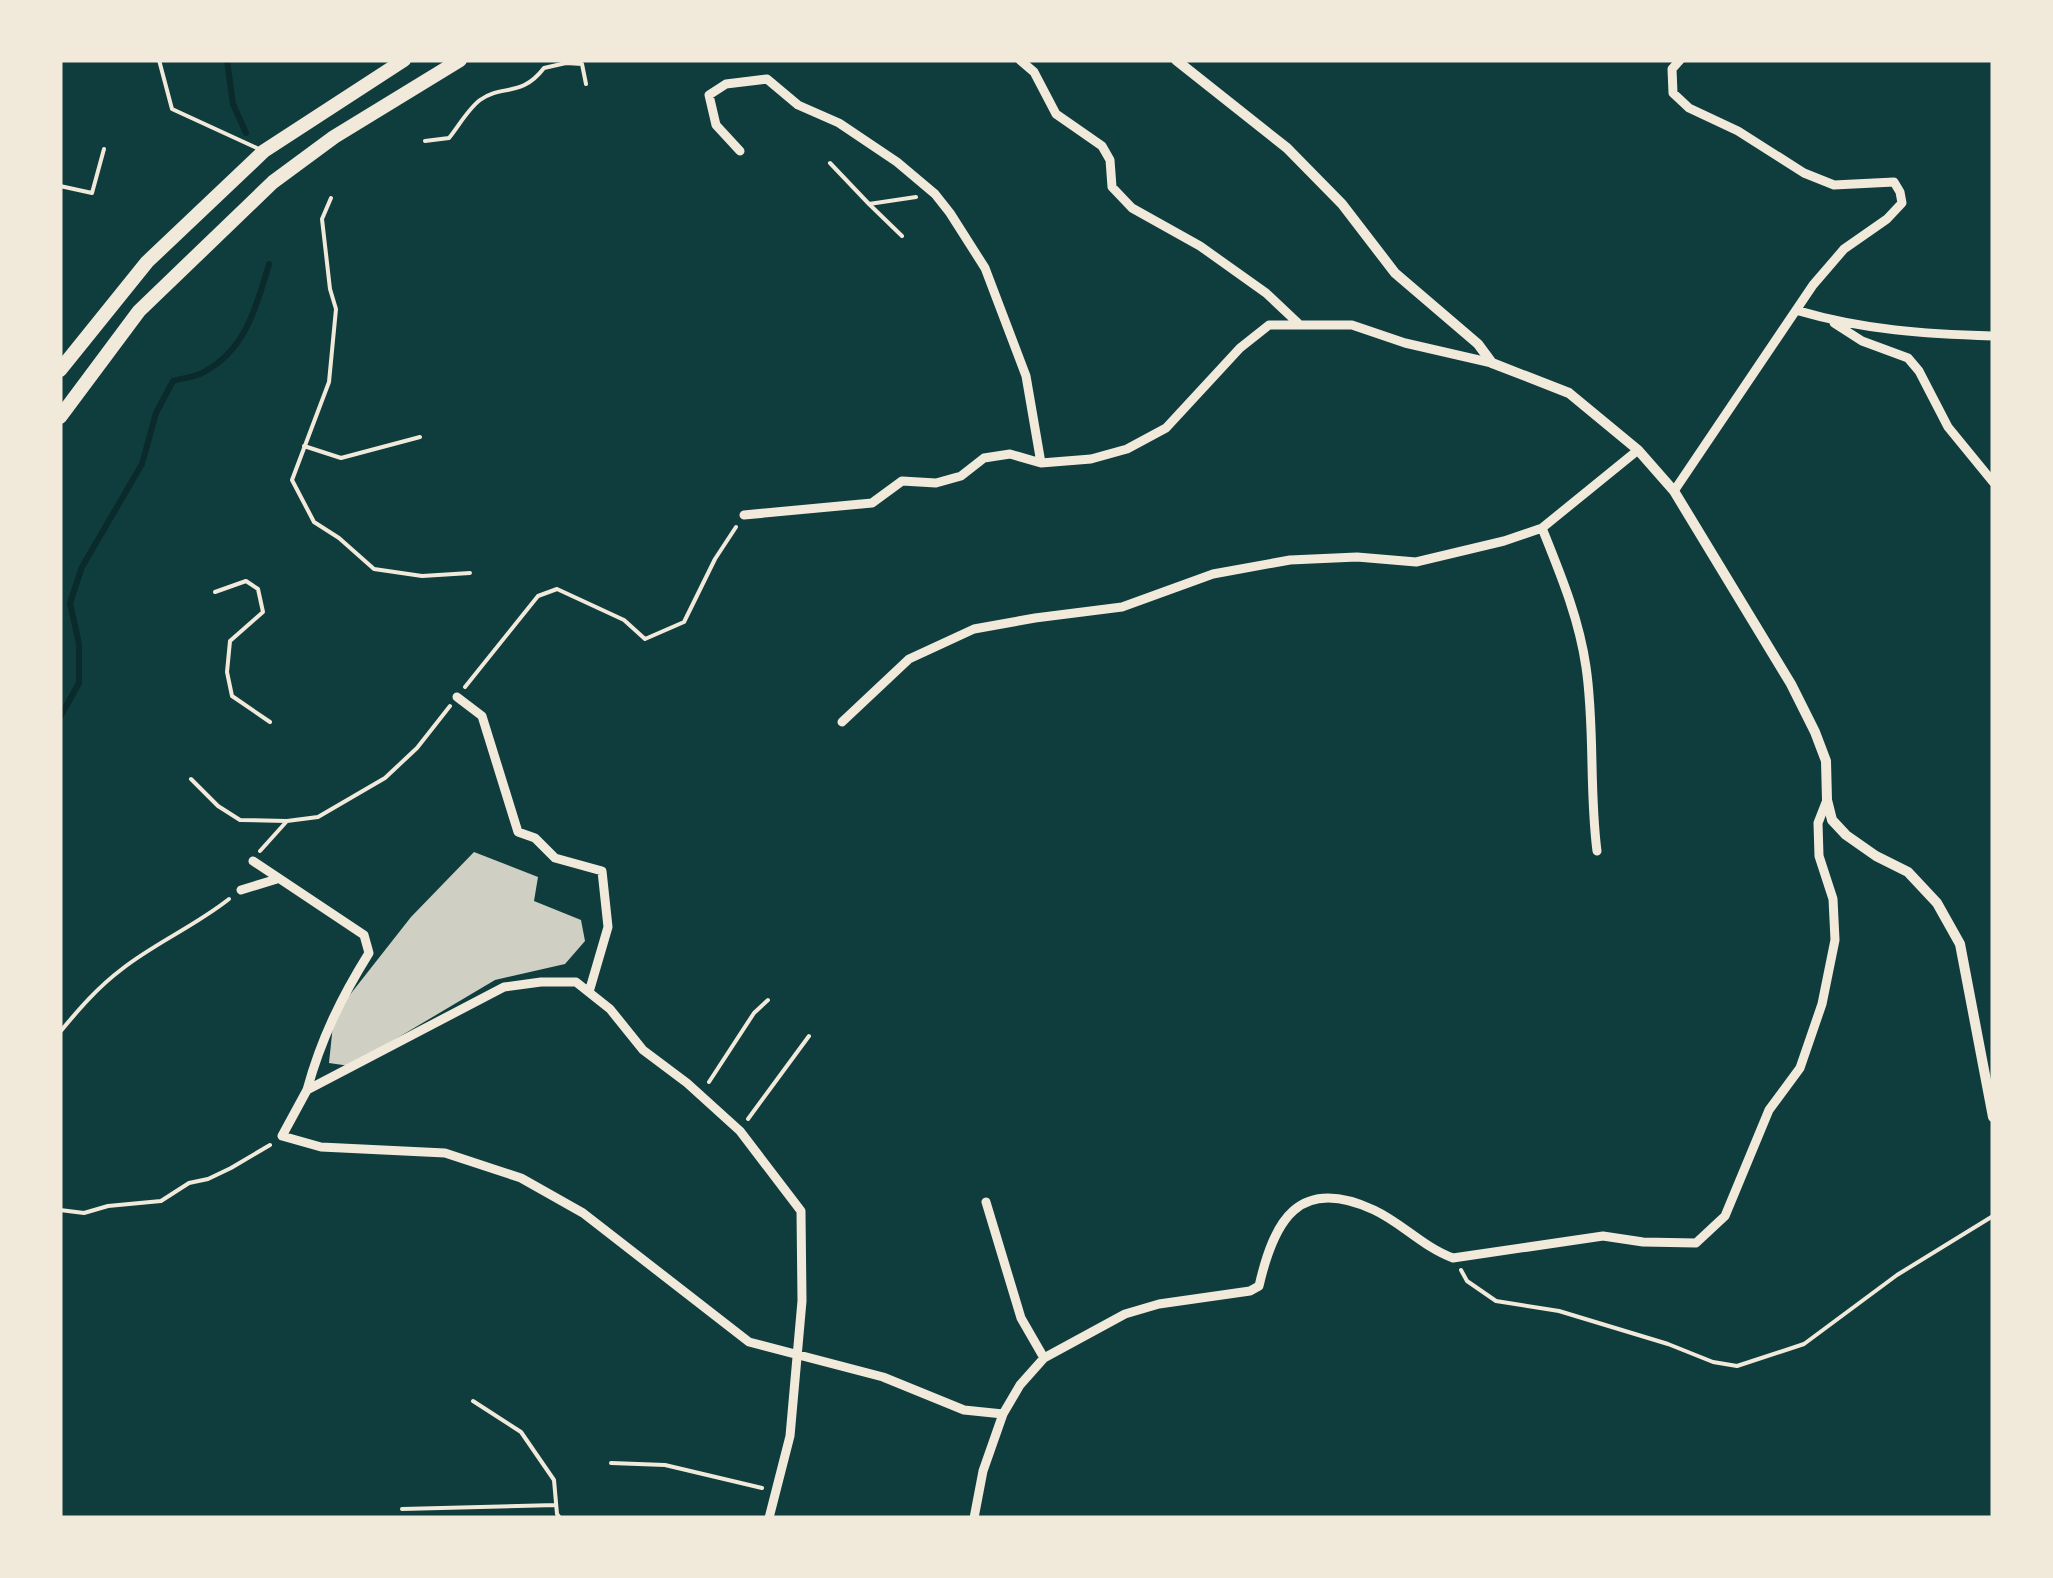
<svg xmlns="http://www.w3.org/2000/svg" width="2053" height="1578" font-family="'Archivo Narrow',sans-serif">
<rect width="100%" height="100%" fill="#0f3d3e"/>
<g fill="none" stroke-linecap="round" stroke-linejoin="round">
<path stroke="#0a2a2b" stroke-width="6" d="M 227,60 L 233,104 L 246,133
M 60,717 L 79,683 L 79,644 L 70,603 L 82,567 L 142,464 L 156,413 L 173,381 C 183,378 196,377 204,372 C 246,350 257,305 269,264"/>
</g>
<path fill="#cfcfc3" d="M 474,852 L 538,877 L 534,901 L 581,920 L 585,941 L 565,964 L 495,980 L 350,1066 L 329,1063 L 334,1015 L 411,917 Z"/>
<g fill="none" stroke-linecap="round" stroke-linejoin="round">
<path stroke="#f1e9da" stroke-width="4" d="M 425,141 L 449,138 C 458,127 468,109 480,100 C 502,84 521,98 544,68 L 566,63 L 582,64 L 586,84
M 830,163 L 869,204
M 60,186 L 92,193 L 104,149
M 331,198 L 322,219 L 330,289 L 336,309 L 329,382 L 292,480 L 314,522 L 339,538 L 374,569 L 422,576 L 470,573
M 902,236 L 869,204 L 916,197
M 304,446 L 341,458 L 420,437
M 215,592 L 246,581 L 258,589 L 263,612 L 230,641 L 227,672 L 232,696 L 270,722
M 465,687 L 538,596 L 557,589 L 624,620 L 645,639 L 684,622 L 715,559 L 736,527
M 191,779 L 218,806 L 240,820 L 287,821 L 318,817 L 385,778 L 417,748 L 450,706
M 260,851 L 287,821
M 60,1032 C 79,1009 98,987 122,969 C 155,943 195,926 229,899
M 709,1082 L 754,1013 L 768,1000
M 748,1119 L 809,1036
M 60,1210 L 84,1213 L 108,1206 L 161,1201 L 189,1183 L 208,1179 L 231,1168 L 270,1145
M 1461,1270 L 1467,1281 L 1496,1301 L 1559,1311 L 1668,1344 L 1713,1362 L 1737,1366 L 1804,1344 L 1897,1275 L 1993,1216
M 473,1401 L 521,1432 L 554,1480 L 557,1514 L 560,1518
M 611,1463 L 665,1465 L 762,1488
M 402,1509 L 556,1505"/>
<path stroke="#f1e9da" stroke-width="4" d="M 159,60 L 172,109 L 259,149"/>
<path stroke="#f1e9da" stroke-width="9" d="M 1020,60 L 1034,72 L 1056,114 L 1102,146 L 1110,160 L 1112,187 L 1132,208 L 1200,246 L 1266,293 L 1300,325
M 740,151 L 716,125 L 709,95 L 726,84 L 767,79 L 798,105 L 839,123 L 897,162 L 935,194 L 950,213 L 985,268 L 1026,376 L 1041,463
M 1799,311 C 1864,330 1925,334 1993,336
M 1834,323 L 1862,341 L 1908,358 L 1919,371 L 1948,427 L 1993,482
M 1674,491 L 1813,285 L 1844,249 L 1887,219 L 1902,203 L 1900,192 L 1894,182 L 1834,185 L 1804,173 L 1738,131 L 1689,108 L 1673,93 L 1672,69 L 1680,60
M 744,515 L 872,503 L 902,481 L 936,483 L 961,476 L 984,458 L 1010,454 L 1041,463 L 1091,459 L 1127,449 L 1166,428 L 1240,348 L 1269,325 L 1352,325 L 1405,343 L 1492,363
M 1542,528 C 1560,573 1579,618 1586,667 C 1595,727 1589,790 1597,851
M 457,697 L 482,716 L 518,832 L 535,838 L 555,858 L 602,871 L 608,927 L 589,992
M 842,722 L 909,659 L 974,629 L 1035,618 L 1122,607 L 1213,574 L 1290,560 L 1357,557 L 1416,562 L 1504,541 L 1542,528 L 1638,450
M 253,861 L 364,935 L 369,953 C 341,998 321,1039 307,1090
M 241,890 L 277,879
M 986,1202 L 1021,1318 L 1044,1358
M 769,1518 L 790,1436 L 802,1301 L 801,1211 L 740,1131 L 687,1083 L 643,1050 L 610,1009 L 576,982 L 541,982 L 504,987 L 307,1090 L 282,1136 L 321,1147 L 445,1153 L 521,1178 L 583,1213 L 749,1342 L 883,1377 L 964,1410 L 1003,1414
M 974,1518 L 983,1471 L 1003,1414 L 1020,1385 L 1044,1358 L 1125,1314 L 1159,1304 L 1250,1291 L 1259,1286 C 1274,1221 1298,1175 1374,1210 C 1402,1223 1423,1247 1453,1258 L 1603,1236 L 1643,1242 L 1696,1243 L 1725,1216 L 1769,1110 L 1800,1068 L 1822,1004 L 1835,940 L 1833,899 L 1819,856 L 1818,823 L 1827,800"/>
<path stroke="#f1e9da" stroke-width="10" d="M 1176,60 L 1287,148 L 1342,204 L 1395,273 L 1478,344 L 1492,363 L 1569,393 L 1638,450 L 1674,491 L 1791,684 L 1815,732 L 1826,761 L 1827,800 L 1832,820 L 1846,835 L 1876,856 L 1908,872 L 1937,903 L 1960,944 L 1993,1117"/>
<path stroke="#f1e9da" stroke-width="14" d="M 60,370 L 147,262 L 264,151 L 404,60
M 60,417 L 139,311 L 273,182 L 334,137 L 460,60"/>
</g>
<rect width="2053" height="1578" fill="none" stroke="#f1e9da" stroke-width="125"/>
</svg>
